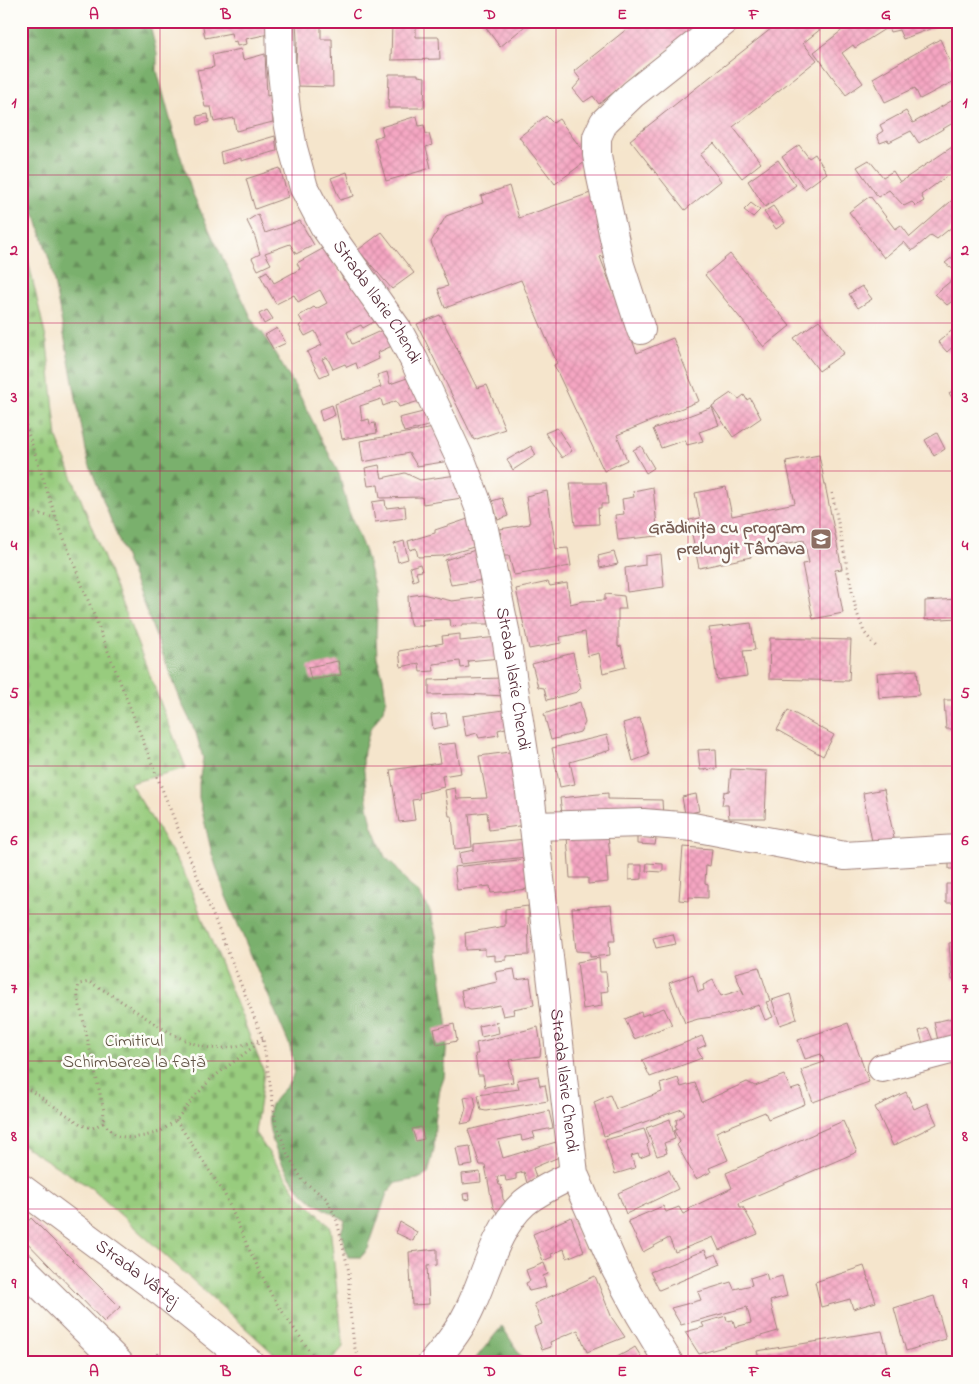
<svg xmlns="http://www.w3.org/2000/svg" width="979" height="1384" font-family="'Indie Flower',sans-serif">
<defs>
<pattern id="forest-firs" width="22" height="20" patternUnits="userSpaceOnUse" patternTransform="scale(1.25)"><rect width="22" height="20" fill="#7ab06d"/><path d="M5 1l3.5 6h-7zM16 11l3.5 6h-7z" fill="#668f5a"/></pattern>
<pattern id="cemetery-stones" width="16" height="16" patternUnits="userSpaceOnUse" patternTransform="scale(1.25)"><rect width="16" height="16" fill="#98cc7e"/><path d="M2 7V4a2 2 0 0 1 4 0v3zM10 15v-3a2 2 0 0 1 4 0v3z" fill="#84af6d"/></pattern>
<pattern id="building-cross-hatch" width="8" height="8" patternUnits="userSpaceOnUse" patternTransform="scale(1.25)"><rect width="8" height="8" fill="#f5a6c2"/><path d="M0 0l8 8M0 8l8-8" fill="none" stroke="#d48ea7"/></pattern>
</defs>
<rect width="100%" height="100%" fill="#fdfcf7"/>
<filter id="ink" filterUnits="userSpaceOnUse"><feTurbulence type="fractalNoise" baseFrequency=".02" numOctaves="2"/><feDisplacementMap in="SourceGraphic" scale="10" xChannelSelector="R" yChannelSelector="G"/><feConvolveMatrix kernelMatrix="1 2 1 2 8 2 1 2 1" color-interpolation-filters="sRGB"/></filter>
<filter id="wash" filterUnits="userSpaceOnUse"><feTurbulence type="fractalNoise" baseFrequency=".0096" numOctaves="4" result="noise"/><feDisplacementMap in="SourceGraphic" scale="20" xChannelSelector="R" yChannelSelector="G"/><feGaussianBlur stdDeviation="1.12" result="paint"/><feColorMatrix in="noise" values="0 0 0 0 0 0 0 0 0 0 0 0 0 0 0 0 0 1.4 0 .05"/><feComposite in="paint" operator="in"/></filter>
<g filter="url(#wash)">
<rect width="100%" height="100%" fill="#f5e5cc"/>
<path fill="url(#forest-firs)" stroke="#62684c" d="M 21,21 L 149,21 L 157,54 L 157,71 L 178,148 L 192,192 L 205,221 L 255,325 L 262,332 L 296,388 L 339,474 L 348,509 L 365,552 L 375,590 L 377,612 L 376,635 L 377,657 L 383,677 L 386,699 L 383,710 L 370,730 L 364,751 L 363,762 L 367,800 L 372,825 L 385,857 L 394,865 L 409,885 L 418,892 L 430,911 L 436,935 L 448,1029 L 444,1078 L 440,1089 L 435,1123 L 434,1150 L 428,1174 L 418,1179 L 396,1183 L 387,1193 L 368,1249 L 361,1257 L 348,1257 L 341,1233 L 345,1220 C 333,1213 317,1206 306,1196 C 288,1180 260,1129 271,1105 C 274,1099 278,1095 283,1090 C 299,1074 294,1064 289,1044 L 225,894 L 212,854 L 199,798 L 199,783 L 203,758 L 196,733 L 182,704 L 88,461 L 51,266 L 37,219 L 21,188 Z
M 502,1326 L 525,1363 L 472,1363 Z"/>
<path fill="url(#cemetery-stones)" stroke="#717654" d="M 21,229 L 47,343 L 57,438 L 186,768 L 130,783 L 183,870 L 264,1072 L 255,1133 L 297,1193 L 330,1226 L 343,1347 L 329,1363 L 284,1363 L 91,1188 L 21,1144 Z"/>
<g id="blocks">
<path fill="url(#building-cross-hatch)" d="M 202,21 L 271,21 L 273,33 L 246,39 L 247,44 L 237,46 L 236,41 L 233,42 L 231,33 L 205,38 Z
M 296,21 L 321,21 L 321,39 L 332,39 L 333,87 L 295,86 L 297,40 Z
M 416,21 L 416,37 L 439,37 L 440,59 L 391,60 L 392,22 Z
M 481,21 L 531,21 L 500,47 Z
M 637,21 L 703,21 L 599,104 L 593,96 L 584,102 L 573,89 L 581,80 L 574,71 Z
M 781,21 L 831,21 L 803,43 L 817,60 L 733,127 L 761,163 L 742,178 L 714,143 L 700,155 L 721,181 L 685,210 L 630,140 Z
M 854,21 L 933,21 L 935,27 L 903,39 L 899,30 L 890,32 L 888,27 L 855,48 L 853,45 L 842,53 L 863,83 L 846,95 L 814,52 Z
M 940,39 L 958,79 L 920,99 L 915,88 L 885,102 L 873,78 Z
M 241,49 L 243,60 L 265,54 L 267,96 L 271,95 L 273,122 L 236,131 L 234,118 L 214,122 L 211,107 L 205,107 L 197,70 L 214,67 L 212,55 Z
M 389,74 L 418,74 L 418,76 L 425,77 L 424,108 L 388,108 Z
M 958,97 L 958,120 L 919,143 L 911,131 L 889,142 L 888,140 L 880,143 L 877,135 L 883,131 L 880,125 L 906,111 L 913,123 Z
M 208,114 L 209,122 L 198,125 L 197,116 Z
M 417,116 L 419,126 L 424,125 L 426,134 L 429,134 L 432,145 L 426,147 L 431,168 L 386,181 L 374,138 L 383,135 L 381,127 Z
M 546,116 L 553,123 L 559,119 L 589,159 L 555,184 L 519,137 Z
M 275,136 L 277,151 L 241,161 L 241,158 L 222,164 L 220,152 Z
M 958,143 L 958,168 L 921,195 L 924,201 L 916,206 L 912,202 L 904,206 L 889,190 L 878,197 L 857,167 L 869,160 L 883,177 L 893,171 L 900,182 Z
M 799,145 L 809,158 L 815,154 L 827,173 L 805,189 L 782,157 Z
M 778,160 L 796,185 L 765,207 L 748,181 Z
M 280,168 L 288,197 L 255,209 L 246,179 Z
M 347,172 L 354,196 L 340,200 L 331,178 Z
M 509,186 L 519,218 L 596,191 L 614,252 L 600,257 L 637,353 L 673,338 L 699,401 L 617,435 L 627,460 L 604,471 L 554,365 L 557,363 L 521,280 L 445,308 L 438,289 L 448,286 L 431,242 L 446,216 L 483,203 L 481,196 Z
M 958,195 L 958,222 L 937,239 L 931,235 L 912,251 L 904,242 L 884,258 L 849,212 L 870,196 L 895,229 L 901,225 L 910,237 Z
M 751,203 L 760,210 L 753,217 L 744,210 Z
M 773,206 L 785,223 L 776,229 L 764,212 Z
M 258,214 L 265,233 L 300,221 L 314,245 L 296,254 L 290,244 L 265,253 L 271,264 L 258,270 L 252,258 L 260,254 L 255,237 L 247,221 Z
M 382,232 L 414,273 L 392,289 L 358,250 Z
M 326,247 L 344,281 L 349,277 L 381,318 L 363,328 L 361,325 L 347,332 L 352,344 L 389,327 L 396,344 L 377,353 L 379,359 L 358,369 L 356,363 L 347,367 L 345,364 L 333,369 L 327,357 L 322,359 L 329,373 L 320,377 L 307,352 L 322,345 L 315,331 L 305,336 L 299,326 L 303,323 L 299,316 L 314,307 L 316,309 L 327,303 L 320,290 L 298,302 L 294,295 L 276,304 L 260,275 L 267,271 L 274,283 L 276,282 L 300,269 L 297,263 Z
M 958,253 L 958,270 L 955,271 L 945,263 Z
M 730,254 L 790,326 L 764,347 L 705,275 Z
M 952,280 L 958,286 L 958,297 L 947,305 L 935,294 Z
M 862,286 L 872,299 L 858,308 L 849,294 Z
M 267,310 L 273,319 L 264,324 L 259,314 Z
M 440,315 L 477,388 L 487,385 L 505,429 L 474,440 L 417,324 Z
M 819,320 L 844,353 L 819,371 L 794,338 Z
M 277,328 L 286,343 L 273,349 L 265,335 Z
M 955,328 L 958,331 L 958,342 L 947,352 L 938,342 Z
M 387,372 L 390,384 L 413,376 L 423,400 L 399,407 L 396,401 L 383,406 L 381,399 L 360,406 L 362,421 L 369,419 L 370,424 L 375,423 L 377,433 L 342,439 L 335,404 L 381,387 L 377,375 Z
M 958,388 L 958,407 L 949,393 Z
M 731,393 L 739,399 L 744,395 L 747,400 L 750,398 L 761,418 L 733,437 L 712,406 Z
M 332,405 L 335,415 L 322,421 L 319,410 Z
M 712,407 L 719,425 L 699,432 L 703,441 L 687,445 L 685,440 L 661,448 L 653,429 Z
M 427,411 L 432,425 L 404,432 L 399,418 Z
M 434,428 L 450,461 L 417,466 L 409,453 L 363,462 L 360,441 Z
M 557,428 L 572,451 L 562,458 L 545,433 Z
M 937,433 L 945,449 L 934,456 L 925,440 Z
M 531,446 L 536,455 L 513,470 L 507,460 Z
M 641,446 L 654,468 L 646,473 L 633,450 Z
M 819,455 L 842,569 L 835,570 L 843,613 L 813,619 L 802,564 L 809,563 L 804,540 L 750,551 L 751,557 L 699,568 L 689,520 L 700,518 L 695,493 L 726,487 L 732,516 L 795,503 L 786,461 Z
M 379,465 L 382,478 L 405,473 L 420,480 L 457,475 L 462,498 L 423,504 L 422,497 L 380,498 L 378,485 L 368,486 L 365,468 Z
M 570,483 L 606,483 L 608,504 L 601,504 L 601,508 L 598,508 L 599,524 L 575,525 Z
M 653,487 L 658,536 L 618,540 L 615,515 L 624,514 L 622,499 L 634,497 L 633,491 Z
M 547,491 L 556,549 L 568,548 L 571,566 L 514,575 L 509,556 L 504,556 L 500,529 L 530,524 L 526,496 Z
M 502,498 L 508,516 L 498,520 L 492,501 Z
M 385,500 L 386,508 L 405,506 L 406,518 L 375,522 L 372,502 Z
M 468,519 L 477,546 L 443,556 L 418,557 L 416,548 L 410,550 L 408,541 L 435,533 L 435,530 Z
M 404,541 L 408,559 L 398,562 L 394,544 Z
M 478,549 L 489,579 L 451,585 L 445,560 Z
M 614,552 L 618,564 L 600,568 L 598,556 Z
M 661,554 L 664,587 L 627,592 L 625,568 L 645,565 L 645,556 Z
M 420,564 L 422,571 L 416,572 L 418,579 L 413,581 L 410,567 Z
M 548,582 L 550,586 L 567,583 L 570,604 L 583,601 L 605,600 L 605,594 L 624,596 L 626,609 L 618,609 L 618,647 L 621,646 L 626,667 L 603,673 L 599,653 L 588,656 L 585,632 L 560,637 L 561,643 L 529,649 L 516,589 Z
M 422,594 L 452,601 L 492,596 L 496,624 L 462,624 L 462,626 L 451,627 L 450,619 L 422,620 L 423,626 L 411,626 L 409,619 L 408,596 Z
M 958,599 L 958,618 L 925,620 L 925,601 Z
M 751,623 L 755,650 L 743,651 L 747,676 L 717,680 L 709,628 Z
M 460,634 L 460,641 L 498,637 L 500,658 L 468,661 L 469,667 L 461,668 L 460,661 L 433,664 L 434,671 L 420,672 L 419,663 L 401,667 L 399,651 L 443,643 L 442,636 Z
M 770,638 L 851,640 L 849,681 L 769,679 Z
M 573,653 L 581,688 L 577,692 L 547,700 L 544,688 L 538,687 L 532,664 Z
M 338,661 L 341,675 L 311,680 L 308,667 Z
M 917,670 L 919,695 L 879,698 L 877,673 Z
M 503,678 L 506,696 L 463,694 L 429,695 L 429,680 Z
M 944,700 L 958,700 L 958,729 L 946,729 Z
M 580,702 L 585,723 L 580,732 L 551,740 L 544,714 Z
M 510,709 L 513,726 L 498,730 L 499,735 L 479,738 L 477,733 L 466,736 L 462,716 Z
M 788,710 L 834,735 L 823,756 L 777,730 Z
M 446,713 L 448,726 L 433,729 L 431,715 Z
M 640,718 L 649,755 L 633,761 L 623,723 Z
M 607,735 L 611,750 L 570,762 L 575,784 L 560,787 L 552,748 Z
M 456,743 L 461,773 L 442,776 L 444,787 L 419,793 L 420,799 L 412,800 L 415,820 L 399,822 L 390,770 L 440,763 L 437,745 Z
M 716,749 L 717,769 L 700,770 L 698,750 Z
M 517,751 L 526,825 L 489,830 L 487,812 L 469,814 L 472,847 L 455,849 L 452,816 L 449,816 L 445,790 L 455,788 L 457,799 L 487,798 L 479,756 Z
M 731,769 L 767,771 L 765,818 L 729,818 L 728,805 L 722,805 L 724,792 L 729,791 Z
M 884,789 L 895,843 L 873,847 L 863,793 Z
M 608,793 L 608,799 L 662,800 L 663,818 L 563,821 L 560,798 Z
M 696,794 L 699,811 L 685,814 L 682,797 Z
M 608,835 L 610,856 L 606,856 L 608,882 L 588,884 L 588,878 L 570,878 L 567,836 Z
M 637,837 L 656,838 L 655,845 L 637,844 Z
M 526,839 L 527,857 L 460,864 L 459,853 L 474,850 L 474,844 Z
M 683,847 L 712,849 L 710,866 L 706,865 L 705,883 L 708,884 L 708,898 L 689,897 L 689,901 L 679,900 Z
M 949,858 L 958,858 L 958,869 L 949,869 Z
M 527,859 L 528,889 L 491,893 L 490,886 L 457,890 L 454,867 Z
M 647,863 L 663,864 L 663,872 L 646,871 Z
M 629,865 L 642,865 L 642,879 L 629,880 Z
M 953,875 L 958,875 L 958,903 L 946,903 L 946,884 L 954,884 Z
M 611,905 L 615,941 L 609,941 L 610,955 L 590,957 L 590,952 L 576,951 L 572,908 Z
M 528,906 L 529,955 L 506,956 L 506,960 L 495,961 L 495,955 L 485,956 L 485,949 L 466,950 L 465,933 L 505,926 L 505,909 Z
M 673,934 L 676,944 L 656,948 L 653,938 Z
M 958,942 L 958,979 L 952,980 L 949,943 Z
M 599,958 L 600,972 L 606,972 L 608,991 L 601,992 L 602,1006 L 583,1009 L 577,962 Z
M 759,967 L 770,1001 L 766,1002 L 773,1017 L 765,1020 L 759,1005 L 726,1015 L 698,1019 L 685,1023 L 669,983 L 693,974 L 698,992 L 704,990 L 703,985 L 713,980 L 721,996 L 741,990 L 744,995 L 735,973 Z
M 514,969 L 516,980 L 530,978 L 534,1005 L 513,1009 L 514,1014 L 503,1016 L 500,1005 L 479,1009 L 470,1010 L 464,1007 L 461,990 L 497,982 L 495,972 Z
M 790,994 L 797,1019 L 780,1025 L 772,1000 Z
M 664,1008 L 672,1025 L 634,1039 L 625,1019 L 641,1012 L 642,1016 Z
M 958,1017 L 958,1036 L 938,1041 L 934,1022 Z
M 497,1022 L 499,1033 L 481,1037 L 479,1026 Z
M 848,1023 L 869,1082 L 813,1102 L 801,1070 L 824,1062 L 821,1054 L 805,1059 L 798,1040 Z
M 454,1024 L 457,1041 L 437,1045 L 434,1029 Z
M 538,1027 L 541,1046 L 540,1056 L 509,1060 L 513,1082 L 485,1087 L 483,1075 L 478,1075 L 475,1054 L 478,1054 L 476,1043 Z
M 928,1028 L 933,1041 L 923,1044 L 919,1031 Z
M 702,1036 L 706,1045 L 697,1049 L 702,1058 L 650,1077 L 642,1060 Z
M 958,1056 L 958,1079 L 957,1079 L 951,1058 Z
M 784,1075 L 791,1090 L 800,1087 L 805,1104 L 768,1119 L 765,1112 L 716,1132 L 728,1160 L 709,1168 L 711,1172 L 696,1179 L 677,1145 L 680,1142 L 674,1131 L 677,1129 L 675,1125 L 677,1124 L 676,1120 L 685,1115 L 682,1109 L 604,1136 L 594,1102 L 610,1095 L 616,1109 L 662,1092 L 660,1084 L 678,1078 L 681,1087 L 695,1083 L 702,1102 L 747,1082 L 755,1086 Z
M 538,1076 L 540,1086 L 545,1085 L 548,1101 L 486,1111 L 481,1110 L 478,1095 L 519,1089 L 517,1080 Z
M 906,1092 L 914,1109 L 927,1103 L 937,1124 L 893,1146 L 875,1107 Z
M 474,1096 L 476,1106 L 471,1122 L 461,1124 L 466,1108 L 464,1098 Z
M 549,1111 L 553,1128 L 533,1132 L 535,1138 L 522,1141 L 521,1135 L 498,1140 L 503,1158 L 556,1142 L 559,1157 L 533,1168 L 536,1177 L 527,1183 L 524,1172 L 516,1174 L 516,1179 L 506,1181 L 505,1176 L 497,1177 L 499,1185 L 501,1185 L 503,1199 L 507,1204 L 499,1216 L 493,1207 L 485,1165 L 480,1165 L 468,1130 Z
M 670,1119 L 675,1139 L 664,1143 L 667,1153 L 657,1156 L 646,1128 Z
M 843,1121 L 857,1152 L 739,1203 L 740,1207 L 743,1207 L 758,1234 L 719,1250 L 713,1237 L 675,1252 L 669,1238 L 643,1252 L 628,1221 L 663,1206 L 666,1212 L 679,1207 L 683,1214 L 690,1211 L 688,1209 L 732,1188 L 726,1173 Z
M 421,1127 L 424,1139 L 416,1141 L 412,1129 Z
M 644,1129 L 649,1143 L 647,1145 L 650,1154 L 640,1158 L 638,1154 L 631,1156 L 635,1168 L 615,1174 L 605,1140 Z
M 470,1146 L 473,1165 L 460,1167 L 456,1148 Z
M 669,1170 L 678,1189 L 626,1214 L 618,1193 Z
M 480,1172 L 481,1182 L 463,1184 L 462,1174 Z
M 469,1193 L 470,1199 L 464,1200 L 463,1194 Z
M 571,1217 L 584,1251 L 567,1258 L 564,1249 L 551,1254 L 552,1257 L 543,1261 L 533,1234 Z
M 31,1218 L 120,1307 L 104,1322 L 21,1236 L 21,1229 Z
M 400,1222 L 417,1232 L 413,1241 L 396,1233 Z
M 437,1249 L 437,1265 L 427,1266 L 429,1304 L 412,1305 L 409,1252 Z
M 705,1250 L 708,1257 L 716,1254 L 721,1264 L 659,1290 L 650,1272 Z
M 544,1263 L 548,1274 L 543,1276 L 546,1287 L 529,1291 L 526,1283 L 530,1281 L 526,1270 Z
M 864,1266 L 876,1302 L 853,1309 L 850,1299 L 821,1307 L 815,1282 Z
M 766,1273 L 768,1280 L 782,1276 L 787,1296 L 770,1301 L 778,1331 L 699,1354 L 685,1332 L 704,1327 L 702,1323 L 726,1316 L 727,1321 L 733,1320 L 735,1327 L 751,1323 L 747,1307 L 681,1325 L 671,1308 L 701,1300 L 698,1292 L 731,1282 L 734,1289 L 752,1285 L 750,1278 Z
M 595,1276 L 612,1318 L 625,1337 L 587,1352 L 578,1330 L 550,1342 L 551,1347 L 542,1350 L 534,1327 L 542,1324 L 534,1304 Z
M 934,1296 L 946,1339 L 906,1351 L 894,1308 Z
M 882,1331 L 888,1354 L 841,1363 L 760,1363 L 757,1351 Z
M 635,1347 L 645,1363 L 606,1363 L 632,1349 Z
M 158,1353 L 167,1363 L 148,1363 Z"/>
</g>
</g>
<g filter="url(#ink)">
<use href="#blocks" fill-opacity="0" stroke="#a0827c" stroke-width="1"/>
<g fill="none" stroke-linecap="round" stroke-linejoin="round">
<g stroke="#a0827c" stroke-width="30">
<g id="minor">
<path id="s1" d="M 280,21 L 281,63 L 286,110 L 293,148 L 304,188 L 324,226 L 398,330 L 414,360 L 463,465 L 480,510 L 505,630 L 530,792 L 574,1174 L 616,1270 L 639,1313 L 669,1363"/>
<path d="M 641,330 L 620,265 L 601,177 L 597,155 L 597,137 L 604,122 L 633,94 L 725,21"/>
<path d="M 534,826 L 643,823 L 693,827 L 845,856 L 958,849"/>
<path d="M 882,1068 L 958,1048"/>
<path id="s2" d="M 21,1188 L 164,1294 L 250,1363"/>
<path d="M 21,1266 L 119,1363"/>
<path d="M 432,1363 C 448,1345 462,1327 471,1306 C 486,1273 497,1227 524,1203 C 538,1191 557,1183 574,1174"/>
</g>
</g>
<path stroke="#a0827c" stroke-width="3" stroke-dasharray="1 4" stroke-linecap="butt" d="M 21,291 L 26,321 L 21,341
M 21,411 L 56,518 L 156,774 L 263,1039 L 276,1123 L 288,1155 L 303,1181 L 327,1199 L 337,1221 L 349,1272 L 349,1301 L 354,1345 L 359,1363
M 832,493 L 856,610 L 864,632 L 877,648
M 21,509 L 55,518
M 21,1084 L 82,1125 L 92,1128 L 103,1123 L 104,1111 L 77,993 L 79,984 L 89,982 C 126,1000 169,1041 210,1048 C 228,1050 246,1044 263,1039
M 176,1120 L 224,1193 L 248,1247 L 273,1298 L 318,1363
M 103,1123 L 117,1136 L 131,1138 L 145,1136 L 160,1132 L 176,1120 L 192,1100 L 211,1079 L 261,1041
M 21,1157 L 29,1163"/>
<use href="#minor" stroke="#fff" stroke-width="28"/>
</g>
</g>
<path fill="none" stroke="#c2185b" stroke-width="1" stroke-opacity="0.55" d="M 160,21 L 160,1363M 292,21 L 292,1363M 424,21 L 424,1363M 556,21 L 556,1363M 688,21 L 688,1363M 820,21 L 820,1363M 21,175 L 958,175M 21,323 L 958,323M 21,471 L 958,471M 21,618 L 958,618M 21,766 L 958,766M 21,914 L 958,914M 21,1061 L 958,1061M 21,1209 L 958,1209"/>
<defs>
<g id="school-square" transform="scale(1.125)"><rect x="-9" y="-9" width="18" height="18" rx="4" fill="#8d6e63" stroke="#fdfcf7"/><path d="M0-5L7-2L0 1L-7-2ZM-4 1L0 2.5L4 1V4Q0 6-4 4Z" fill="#fff"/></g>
</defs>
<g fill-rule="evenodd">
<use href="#school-square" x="821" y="539"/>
</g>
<g text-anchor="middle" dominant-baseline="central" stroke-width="5" stroke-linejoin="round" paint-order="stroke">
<g font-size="18" fill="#4a1f2b" stroke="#fdfcf7">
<text stroke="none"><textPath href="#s1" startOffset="305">Strada Ilarie Chendi</textPath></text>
<text stroke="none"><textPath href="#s1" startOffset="710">Strada Ilarie Chendi</textPath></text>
<text stroke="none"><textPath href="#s1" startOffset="1115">Strada Ilarie Chendi</textPath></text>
<text stroke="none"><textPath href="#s2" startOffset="144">Strada Vârtej</textPath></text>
</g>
<g font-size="18" font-weight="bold" fill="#785e54" stroke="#fdfcf7" text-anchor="end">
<text x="805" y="529">Grădinița cu program<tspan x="805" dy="21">prelungit Târnava</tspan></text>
</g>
<g font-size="18" fill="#615344" stroke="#fdfcf7">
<text x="134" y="1042">Cimitirul<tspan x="134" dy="21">Schimbarea la față</tspan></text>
</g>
</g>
<rect width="979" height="1384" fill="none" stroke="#fdfcf7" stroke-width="55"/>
<rect x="28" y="28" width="924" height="1328" fill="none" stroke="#c2185b" stroke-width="2"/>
<g font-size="16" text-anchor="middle" font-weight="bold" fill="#c2185b">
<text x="94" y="19">A</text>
<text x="226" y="19">B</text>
<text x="358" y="19">C</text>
<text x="490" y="19">D</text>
<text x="622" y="19">E</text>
<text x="754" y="19">F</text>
<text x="886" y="19">G</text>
<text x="14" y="107">1</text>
<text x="965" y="107">1</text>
<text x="14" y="255">2</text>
<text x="965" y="255">2</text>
<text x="14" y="402">3</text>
<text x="965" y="402">3</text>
<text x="14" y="550">4</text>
<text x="965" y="550">4</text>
<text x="14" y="698">5</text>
<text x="965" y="698">5</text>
<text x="14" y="845">6</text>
<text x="965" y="845">6</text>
<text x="14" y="993">7</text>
<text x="965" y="993">7</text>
<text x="14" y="1141">8</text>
<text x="965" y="1141">8</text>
<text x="14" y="1288">9</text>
<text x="965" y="1288">9</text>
<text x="94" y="1376">A</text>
<text x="226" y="1376">B</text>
<text x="358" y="1376">C</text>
<text x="490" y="1376">D</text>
<text x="622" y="1376">E</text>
<text x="754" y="1376">F</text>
<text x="886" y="1376">G</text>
</g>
</svg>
